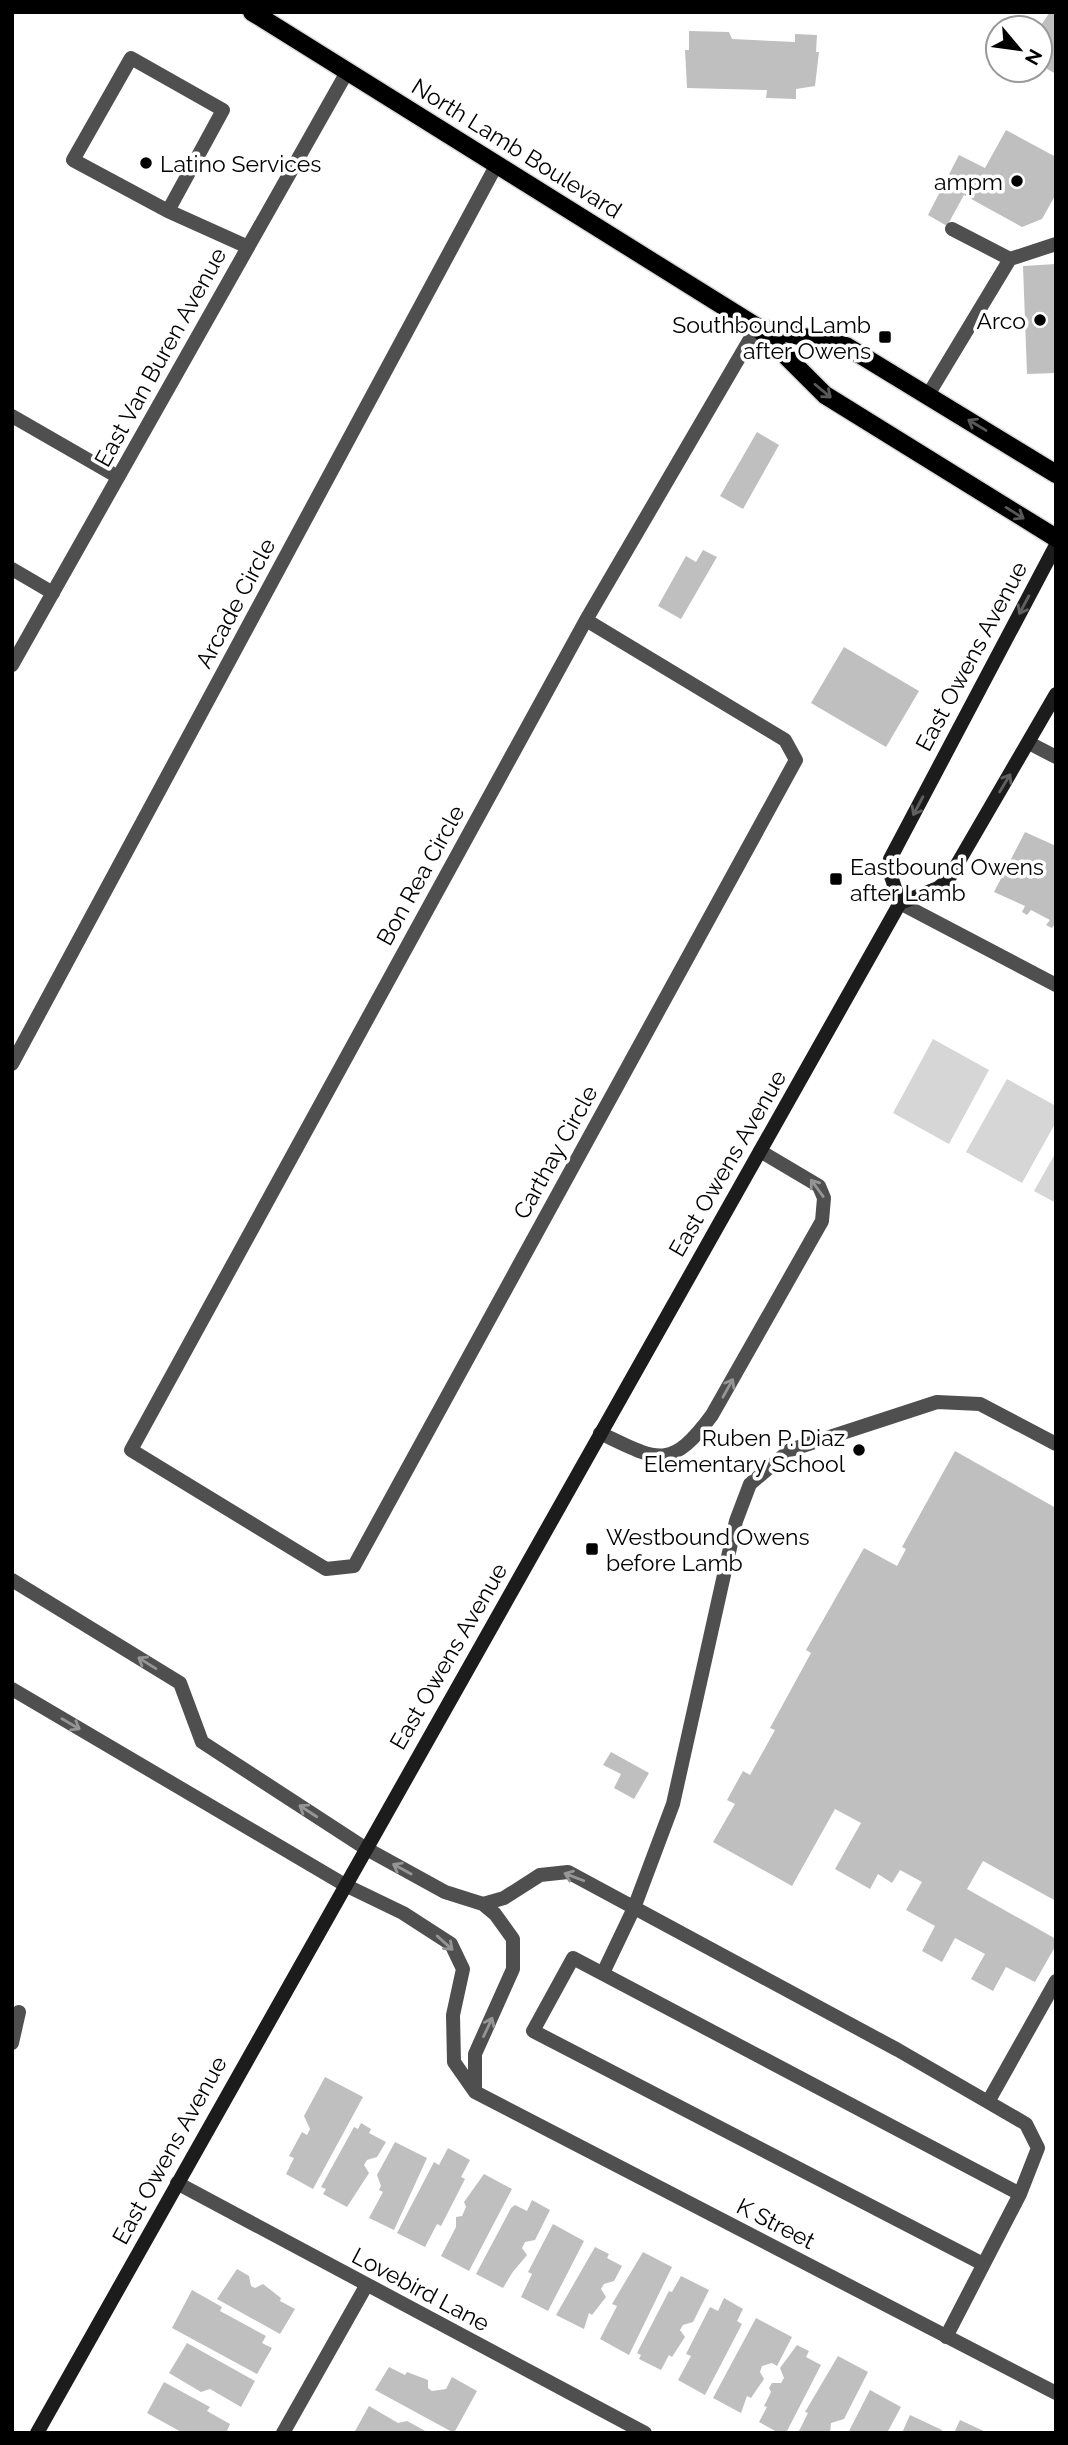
<svg xmlns="http://www.w3.org/2000/svg" width="1068" height="2445" font-family="Raleway,sans-serif">
<rect width="100%" height="100%" fill="#fff"/>
<path fill="#d6d6d6" d="M 933,1039 L 989,1070 L 949,1144 L 893,1113 Z
M 1007,1079 L 1056,1106 L 1056,1122 L 1022,1183 L 966,1152 Z
M 1056,1152 L 1056,1203 L 1034,1191 Z"/>
<path fill="#bfbfbf" d="M 1050,12 L 1056,12 L 1056,74 L 1040,65 L 1039,28 Z
M 689,31 L 729,32 L 732,39 L 795,42 L 795,34 L 817,35 L 816,52 L 819,52 L 815,86 L 796,89 L 796,99 L 766,98 L 767,90 L 687,88 L 685,50 L 689,50 Z
M 1006,130 L 1056,157 L 1056,194 L 1042,219 L 1022,227 L 964,195 L 947,226 L 928,215 L 959,155 L 985,168 Z
M 1056,264 L 1056,373 L 1027,374 L 1023,266 Z
M 757,432 L 779,445 L 743,509 L 720,496 Z
M 703,550 L 717,557 L 681,619 L 658,606 L 686,556 L 696,562 Z
M 844,647 L 919,691 L 886,747 L 811,703 Z
M 1025,832 L 1056,846 L 1056,922 L 1052,928 L 1046,925 L 1050,920 L 1031,910 L 1027,915 L 1022,912 L 1025,906 L 994,892 Z
M 955,1451 L 1056,1508 L 1056,1901 L 983,1861 L 967,1889 L 1056,1939 L 1056,1945 L 1035,1982 L 1006,1967 L 993,1991 L 971,1979 L 985,1954 L 955,1938 L 942,1962 L 922,1951 L 935,1926 L 906,1910 L 922,1882 L 900,1870 L 892,1883 L 878,1874 L 870,1889 L 835,1869 L 861,1823 L 835,1809 L 792,1886 L 713,1842 L 735,1804 L 727,1800 L 743,1771 L 750,1775 L 775,1730 L 770,1728 L 811,1653 L 806,1650 L 864,1548 L 897,1566 L 906,1549 L 902,1547 Z
M 611,1752 L 649,1773 L 634,1799 L 614,1788 L 621,1774 L 603,1765 Z
M 325,2077 L 363,2097 L 313,2189 L 286,2174 L 294,2158 L 289,2156 L 302,2132 L 307,2135 L 310,2129 L 304,2116 Z
M 361,2123 L 371,2129 L 369,2133 L 386,2142 L 377,2157 L 367,2160 L 364,2165 L 369,2173 L 347,2207 L 323,2194 L 326,2189 L 321,2187 L 354,2127 L 358,2129 Z
M 395,2142 L 427,2158 L 394,2230 L 369,2218 L 383,2192 L 379,2190 L 381,2186 L 377,2175 Z
M 448,2148 L 470,2160 L 461,2177 L 465,2179 L 441,2226 L 437,2224 L 425,2247 L 397,2233 L 434,2162 L 439,2165 Z
M 484,2174 L 512,2189 L 469,2271 L 441,2256 L 456,2227 L 456,2217 L 462,2216 L 466,2207 L 464,2202 Z
M 532,2200 L 550,2210 L 535,2240 L 525,2242 L 522,2248 L 527,2255 L 512,2273 L 503,2288 L 476,2274 L 511,2208 L 515,2205 L 527,2211 Z
M 553,2224 L 584,2241 L 548,2311 L 521,2297 L 532,2274 L 528,2272 Z
M 595,2247 L 609,2254 L 607,2258 L 622,2266 L 614,2281 L 604,2284 L 601,2289 L 606,2297 L 592,2315 L 589,2313 L 584,2329 L 556,2315 Z
M 643,2252 L 672,2267 L 629,2355 L 600,2339 L 617,2306 L 612,2304 Z
M 237,2269 L 249,2276 L 251,2286 L 255,2288 L 263,2284 L 281,2298 L 280,2301 L 295,2309 L 280,2334 L 217,2299 Z
M 681,2276 L 709,2290 L 693,2322 L 683,2325 L 680,2330 L 685,2337 L 672,2357 L 669,2355 L 661,2370 L 639,2359 L 641,2355 L 637,2353 L 669,2291 L 672,2292 Z
M 192,2290 L 222,2307 L 220,2311 L 266,2336 L 262,2343 L 272,2348 L 257,2374 L 172,2328 Z
M 724,2298 L 743,2309 L 737,2321 L 742,2324 L 705,2395 L 678,2380 L 691,2356 L 686,2354 L 710,2307 L 718,2311 Z
M 756,2318 L 792,2337 L 777,2366 L 772,2363 L 762,2366 L 760,2372 L 764,2379 L 751,2398 L 747,2396 L 741,2413 L 713,2398 Z
M 187,2343 L 255,2381 L 241,2407 L 210,2389 L 201,2392 L 169,2373 Z
M 797,2345 L 809,2351 L 806,2357 L 821,2365 L 786,2433 L 779,2433 L 759,2422 L 767,2407 L 764,2406 L 771,2392 L 769,2388 L 772,2383 L 781,2383 L 784,2378 L 780,2368 Z
M 838,2356 L 868,2372 L 844,2419 L 831,2423 L 830,2433 L 798,2433 L 808,2413 L 805,2412 Z
M 389,2367 L 405,2375 L 407,2372 L 428,2380 L 428,2388 L 432,2391 L 446,2389 L 452,2377 L 477,2391 L 454,2433 L 375,2390 Z
M 164,2382 L 210,2407 L 207,2411 L 230,2424 L 226,2433 L 183,2433 L 147,2413 Z
M 870,2390 L 901,2407 L 887,2433 L 848,2433 Z
M 369,2406 L 398,2423 L 407,2421 L 429,2433 L 357,2433 L 355,2431 Z
M 910,2415 L 942,2430 L 941,2433 L 902,2433 Z
M 960,2420 L 988,2433 L 954,2433 Z"/>
<g fill="none" stroke-linecap="round" stroke-linejoin="round">
<g stroke="#dbdbdb" stroke-width="21">
<path id="primary" d="M 252,12 L 757,327 L 825,395 L 1056,538
M 757,327 L 846,346 L 1056,474"/>
</g>
<path stroke="#4f4f4f" stroke-width="14" d="M 131,58 L 223,110 L 168,211 L 73,160 Z
M 168,211 L 248,247
M 952,229 L 1010,259
M 928,395 L 1010,259 L 1056,244
M 12,416 L 118,477
M 12,569 L 53,593
M 1029,743 L 1056,757
M 900,903 L 1056,985
M 600,1433 C 657,1460 670,1472 712,1415 L 822,1221 L 824,1198 L 819,1186 L 760,1151
M 12,1580 L 180,1683 L 202,1742 L 365,1848
M 12,1689 L 345,1885
M 483,1904 L 504,1898 L 540,1875 L 568,1872 L 898,2050 L 988,2102 L 1026,2124 L 1038,2148 L 1020,2194 L 946,2337
M 603,1973 L 634,1908 L 673,1804 L 736,1521 L 750,1484 L 790,1450 L 937,1402 L 980,1404 L 1056,1444
M 988,2102 L 1056,1981
M 983,2264 L 533,2031 L 573,1958 L 1020,2194"/>
<path stroke="#4f4f4f" stroke-width="14" d="M 586,620 L 785,740 L 796,760 L 354,1566 L 326,1569 L 131,1450 L 586,620 L 757,327
M 12,665 L 347,72
M 12,1064 L 497,164
M 365,1848 L 445,1892 L 483,1904 L 495,1914 L 513,1939 L 513,1969 L 475,2054 L 475,2092
M 345,1885 L 403,1913 L 451,1944 L 463,1969 L 453,2015 L 454,2062 L 475,2092 L 1056,2393
M 12,2043 L 19,2012
M 177,2183 L 645,2433
M 283,2433 L 366,2286"/>
<path stroke="#1c1c1c" stroke-width="14" d="M 900,903 L 889,870 L 890,859 L 1056,545
M 37,2433 L 900,903 L 938,888 L 948,880 L 1056,694"/>
<use href="#primary" stroke="#000" stroke-width="18"/>
</g>
<defs><path id="oneway-shaft" d="M-6 0H5M1.5-3L5.5 0L1.5 3" fill="none" stroke-width="1.6" stroke-linecap="round" stroke-linejoin="round" transform="scale(1.75)"/></defs>
<g stroke="#595959">
<use href="#oneway-shaft" transform="translate(823 391) rotate(40)"/>
<use href="#oneway-shaft" transform="translate(977 425) rotate(-149)"/>
<use href="#oneway-shaft" transform="translate(1015 513) rotate(32)"/>
</g>
<g stroke="#606060">
<use href="#oneway-shaft" transform="translate(1024 605) rotate(118)"/>
<use href="#oneway-shaft" transform="translate(1005 783) rotate(-59)"/>
<use href="#oneway-shaft" transform="translate(918 806) rotate(118)"/>
</g>
<g stroke="#959595">
<use href="#oneway-shaft" transform="translate(817 1188) rotate(-126)"/>
<use href="#oneway-shaft" transform="translate(728 1388) rotate(-61)"/>
<use href="#oneway-shaft" transform="translate(147 1663) rotate(-148)"/>
<use href="#oneway-shaft" transform="translate(71 1724) rotate(30)"/>
<use href="#oneway-shaft" transform="translate(308 1811) rotate(-147)"/>
<use href="#oneway-shaft" transform="translate(402 1869) rotate(-151)"/>
<use href="#oneway-shaft" transform="translate(574 1877) rotate(-159)"/>
<use href="#oneway-shaft" transform="translate(445 1943) rotate(42)"/>
<use href="#oneway-shaft" transform="translate(488 2027) rotate(-65)"/>
</g>
<g fill="#000" stroke="#fff" stroke-width="2.5">
<circle cx="146" cy="163" r="7"/>
<circle cx="1017" cy="181" r="7"/>
<circle cx="1040" cy="320" r="7"/>
<rect x="878" y="330" width="14" height="14" rx="3.5"/>
<rect x="829" y="872" width="14" height="14" rx="3.5"/>
<circle cx="859" cy="1450" r="7"/>
<rect x="585" y="1542" width="14" height="14" rx="3.5"/>
</g>
<g text-anchor="middle" dominant-baseline="central" stroke-width="7" stroke-linejoin="round" paint-order="stroke">
<g font-size="23" fill="#000" stroke="#fff">
<text transform="translate(517 148) rotate(32)">North Lamb Boulevard</text>
<text transform="translate(160 357) rotate(-61)">East Van Buren Avenue</text>
<text transform="translate(235 603) rotate(-62)">Arcade Circle</text>
<text transform="translate(971 656) rotate(-62)">East Owens Avenue</text>
<text transform="translate(420 875) rotate(-61)">Bon Rea Circle</text>
<text transform="translate(555 1152) rotate(-61)">Carthay Circle</text>
<text transform="translate(727 1163) rotate(-60)">East Owens Avenue</text>
<text transform="translate(448 1656) rotate(-60)">East Owens Avenue</text>
<text transform="translate(169 2150) rotate(-61)">East Owens Avenue</text>
<text transform="translate(776 2223) rotate(27)">K Street</text>
<text transform="translate(421 2289) rotate(28)">Lovebird Lane</text>
</g>
<g font-size="23" fill="#000" stroke="#fff" text-anchor="end">
<text x="160" y="163" text-anchor="start">Latino Services</text>
<text x="1003" y="181">ampm</text>
<text x="1026" y="320">Arco</text>
<text x="871" y="324">Southbound Lamb<tspan x="871" dy="26">after Owens</tspan></text>
<text x="850" y="866" text-anchor="start">Eastbound Owens<tspan x="850" dy="26">after Lamb</tspan></text>
<text x="845" y="1437">Ruben P. Diaz<tspan x="845" dy="26">Elementary School</tspan></text>
<text x="606" y="1536" text-anchor="start">Westbound Owens<tspan x="606" dy="26">before Lamb</tspan></text>
</g>
</g>
<rect width="1068" height="2445" fill="none" stroke="#000000" stroke-width="28"/>
<g transform="translate(1019 49) rotate(119)"><circle r="33" fill="#ffffff" stroke="#999999" stroke-width="2"/>
<path d="M0-5L12 26L0 18L-12 26Z" fill="#000000"/>
<text y="-10" font-size="19" font-weight="bold" text-anchor="middle" fill="#000000">N</text>
</g>
</svg>
